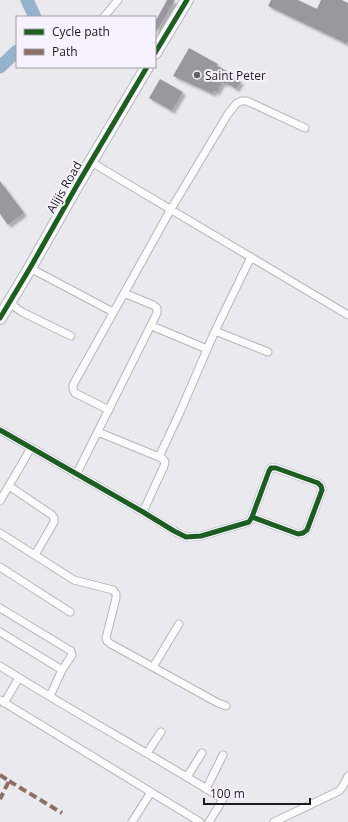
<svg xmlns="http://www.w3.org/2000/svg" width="348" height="822" font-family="'Open Sans',sans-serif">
<defs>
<filter id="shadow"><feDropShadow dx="3" dy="3" stdDeviation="1" flood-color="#0004"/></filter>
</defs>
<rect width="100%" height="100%" fill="#eae9ee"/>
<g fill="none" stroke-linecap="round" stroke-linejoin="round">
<path stroke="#97b2cb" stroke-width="13" d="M 27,0 L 35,17
M 0,67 L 17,51"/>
</g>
<path fill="#99999d" filter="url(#shadow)" d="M 167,0 L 175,0 L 155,34 L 155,22 Z
M 271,0 L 298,0 L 317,9 L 321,0 L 342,0 L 348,3 L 348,40 L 347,44 L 268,6 Z
M 189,48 L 218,64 L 217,66 L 229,72 L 228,74 L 241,82 L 236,89 L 227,83 L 226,84 L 222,83 L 217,92 L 214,91 L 213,94 L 173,76 Z
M 160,79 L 183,92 L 172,111 L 149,98 Z
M 0,181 L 24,213 L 8,225 L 0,214 Z"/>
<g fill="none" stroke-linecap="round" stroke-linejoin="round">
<g stroke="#b5b4b9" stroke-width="9">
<path id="minor" d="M 104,17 L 118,0
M 91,162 L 348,315
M 30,268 L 113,312
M 10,301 L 15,307 L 22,312 L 71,336
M 152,326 L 207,349
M 215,331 L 268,352
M 109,410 L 75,393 L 73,389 L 73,385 L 171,209 L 228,114 L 236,104 L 241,101 L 247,101 L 305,128
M 0,430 L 143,512 L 174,531 L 186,537 L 201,536 L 249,522 L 252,517 L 269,471 L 271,468 L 276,468 L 318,483 L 321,486 L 322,490 L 307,530 L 303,533 L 298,534 L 252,517
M 98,432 L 159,457 L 163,459 L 165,462 L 164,466 L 143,512
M 159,457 L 180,412 L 215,331 L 251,257
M 76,475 L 157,313 L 157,308 L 153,305 L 124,293
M 9,486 L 52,515 L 54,518 L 54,522 L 35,555
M 0,501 L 31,448
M 0,533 L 74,580 L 113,590 L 116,594 L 116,598 L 106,638 L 107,641 L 111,644 L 218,703 L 226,706
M 0,567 L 70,612
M 0,608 L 71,651 L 72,655 L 62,670 L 50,696
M 0,632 L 62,670
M 0,666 C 73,712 149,753 223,799 L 209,822
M 153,667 L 179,624
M 0,700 L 200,822
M 4,703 L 19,678
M 147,753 L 161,732
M 187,777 L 202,753
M 206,789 L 223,755
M 132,822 L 151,792
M 274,822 L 339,791 L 343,786 L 348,776"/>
</g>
<g stroke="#b5b4b9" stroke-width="14">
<path id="primary" d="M 155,53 L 187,0
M 0,318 L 30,268 L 80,180 L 147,67"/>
</g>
<use href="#minor" stroke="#fcfcfc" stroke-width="7"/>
<use href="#primary" stroke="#fcfcfc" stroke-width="12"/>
<path stroke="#8d6e63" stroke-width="4" stroke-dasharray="8 4" stroke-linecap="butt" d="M 0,775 L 9,781 L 0,799
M 9,781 L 62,813"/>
<g stroke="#f6f3fe" stroke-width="8">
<path id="cycleway" d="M 155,53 L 187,0
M 0,318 L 30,268 L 80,180 L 147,67
M 0,430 L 143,512 L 174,531 L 186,537 L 201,536 L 249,522 L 252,517 L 269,471 L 271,468 L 276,468 L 318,483 L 321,486 L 322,490 L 307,530 L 303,533 L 298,534 L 252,517"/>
</g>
<use href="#cycleway" stroke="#1b5e20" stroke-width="5"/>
</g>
<circle fill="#646367" stroke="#f6f3fe" stroke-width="1.5" cx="197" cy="75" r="4"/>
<g text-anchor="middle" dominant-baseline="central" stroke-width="4" stroke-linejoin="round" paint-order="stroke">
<g font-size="12" fill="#1c1b1f" stroke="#f6f3fe" text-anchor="start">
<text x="205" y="75">Saint Peter</text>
</g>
<g font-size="12" fill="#1c1b1f" stroke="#f6f3fe">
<text transform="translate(64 187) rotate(-60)">Alijis Road</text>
</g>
</g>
<rect x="16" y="16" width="140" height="52" fill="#f6f3fe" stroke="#9f9da5"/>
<rect x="24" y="29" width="20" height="6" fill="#1b5e20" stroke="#9f9da5"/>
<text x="52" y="36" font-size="12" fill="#1c1b1f">Cycle path</text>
<rect x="24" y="49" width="20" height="6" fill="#8d6e63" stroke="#9f9da5"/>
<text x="52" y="56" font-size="12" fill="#1c1b1f">Path</text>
<path d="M204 798v6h106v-6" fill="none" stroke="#1c1b1f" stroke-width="2"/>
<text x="210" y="798" font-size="12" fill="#1c1b1f" stroke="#f6f3fe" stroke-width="3" paint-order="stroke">100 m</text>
</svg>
